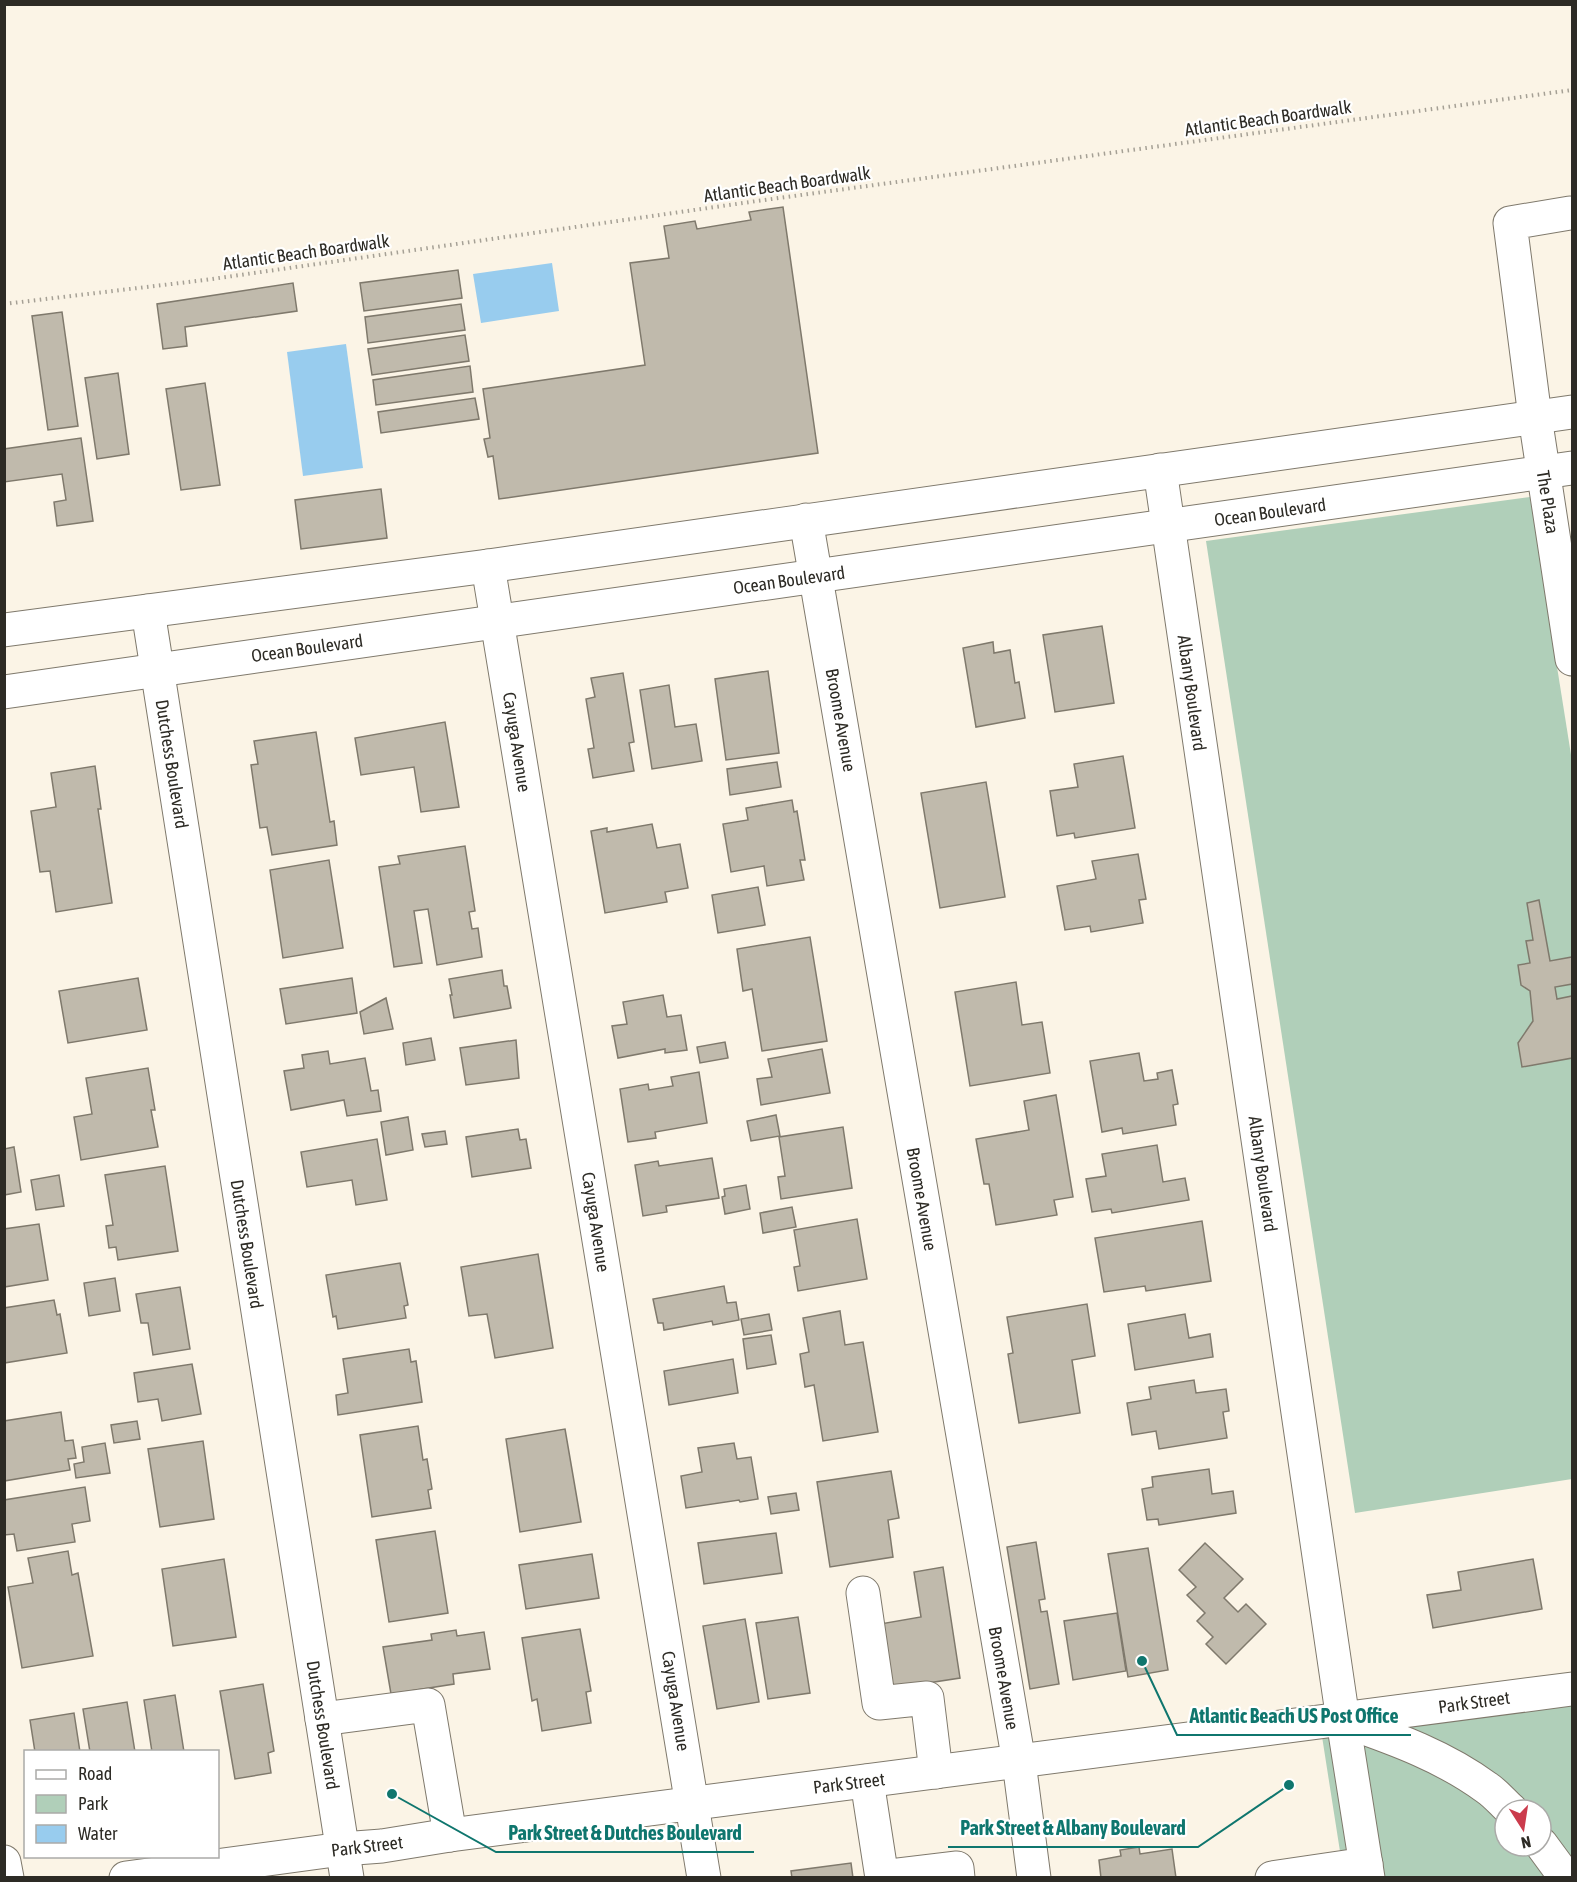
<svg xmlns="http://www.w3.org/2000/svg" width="1577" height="1882" viewBox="0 0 1577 1882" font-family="'Asap Condensed',sans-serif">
<rect width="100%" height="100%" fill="#fbf4e6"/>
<g fill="#b0cfb9" fill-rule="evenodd">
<path d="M1530,497L1572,761V1479L1355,1513L1206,541Z"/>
<path d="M1572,1694V1877H1344L1321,1730ZM1505,1810H1541V1846H1505Z"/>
</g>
<g fill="#98ccee">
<path d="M552,263L559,311L481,323L473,274Z"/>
<path d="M346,344L363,468L303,476L287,352Z"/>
</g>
<g fill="#c0baac" stroke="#7f796c" stroke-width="1.5">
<path d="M783,207L818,453L499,499L493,456L488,457L484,439L490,438L483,389L645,365L630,263L669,258L664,226L695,221L697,229L751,220L749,212Z"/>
<path d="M458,270L462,298L364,311L360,283Z"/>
<path d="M293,283L297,311L185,327L187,346L163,349L157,304Z"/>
<path d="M461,304L465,330L368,343L365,317Z"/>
<path d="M62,312L78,426L48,430L32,316Z"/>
<path d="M465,335L469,361L372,375L368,349Z"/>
<path d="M470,366L473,392L376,405L373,380Z"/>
<path d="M118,373L129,454L97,459L85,378Z"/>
<path d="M205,383L220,485L181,490L166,389Z"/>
<path d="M475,398L479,419L381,433L378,412Z"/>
<path d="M81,438L93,521L57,526L54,502L66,500L62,474L4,482V449Z"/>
<path d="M381,489L387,538L301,549L295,500Z"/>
<path d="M1102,626L1114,703L1055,712L1043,635Z"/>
<path d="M993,642L994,653L1010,650L1015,683L1019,682L1025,718L976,727L963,648Z"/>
<path d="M768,671L779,753L726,760L715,679Z"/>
<path d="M623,673L634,742L629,743L634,771L593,778L588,749L594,748L586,699L595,697L591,678Z"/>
<path d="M669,685L675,727L696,724L702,761L652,769L640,690Z"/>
<path d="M445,722L459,807L421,812L414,767L361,775L355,738Z"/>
<path d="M316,732L330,822L334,821L337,845L272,855L267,827L260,828L251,765L258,764L254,741Z"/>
<path d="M1123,756L1135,828L1075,838L1074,833L1057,836L1050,791L1078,787L1074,764Z"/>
<path d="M777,762L781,787L730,795L727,769Z"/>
<path d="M95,766L101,809H98L112,903L56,912L50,871L40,872L31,811L56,807L51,773Z"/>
<path d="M986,782L1005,897L940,908L921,793Z"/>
<path d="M792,800L794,812L797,811L805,860H800L804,880L767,886L764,866L731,872L723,824L748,820L746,808Z"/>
<path d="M652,824L657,848L680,844L688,888L665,892L667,902L605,913L591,831L607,828V832Z"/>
<path d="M465,846L475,911L469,912L472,929L478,928L482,957L437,965L428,909L414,911L422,963L394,967L379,867L400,864L398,856Z"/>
<path d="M1138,854L1146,899L1139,900L1143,923L1091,932L1090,926L1065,930L1057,886L1096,879L1092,861Z"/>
<path d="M329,860L343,948L283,958L270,870Z"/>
<path d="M758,887L765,925L718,933L712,895Z"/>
<path d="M1539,900L1550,961L1572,957V984L1555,987L1557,999L1572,996V1058L1522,1067L1518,1043L1533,1021L1530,991L1521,985L1518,965L1530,963L1526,941L1533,940L1527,903Z"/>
<path d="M810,937L827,1041L762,1051L752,989L743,991L737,949Z"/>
<path d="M502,970L504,986H507L511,1008L454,1018L450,995H452L449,979Z"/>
<path d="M138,978L147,1030L68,1043L59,991Z"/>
<path d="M352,978L357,1013L286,1024L280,989Z"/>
<path d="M1016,982L1022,1025L1042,1022L1050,1073L970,1086L955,992Z"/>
<path d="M663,995L667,1017L681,1015L687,1050L665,1053V1049L618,1058L612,1026L627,1024L623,1002Z"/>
<path d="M386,998L393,1029L364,1034L360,1012Z"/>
<path d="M431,1038L435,1060L406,1065L403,1043Z"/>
<path d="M516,1040L519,1078L466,1085L460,1048Z"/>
<path d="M725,1042L728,1058L700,1063L697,1047Z"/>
<path d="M822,1049L830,1093L761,1105L757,1079L772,1077L768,1059Z"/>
<path d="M328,1051L330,1064L365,1058L371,1091L378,1090L381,1111L347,1116L344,1100L291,1110L284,1071L304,1068L302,1055Z"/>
<path d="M1139,1053L1144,1081L1158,1079L1157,1073L1172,1070L1178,1104L1173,1105L1176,1125L1123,1134L1122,1128L1102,1132L1090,1061Z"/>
<path d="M148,1068L155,1110H151L158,1147L81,1160L74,1117L92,1114L86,1078Z"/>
<path d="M699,1072L707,1123L655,1132L656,1138L628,1142L620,1089L648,1084L649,1090L673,1086L671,1077Z"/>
<path d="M1056,1095L1073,1197L1054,1200L1057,1215L996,1225L989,1184H984L976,1139L1029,1130L1024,1101Z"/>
<path d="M776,1115L780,1136L751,1141L747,1121Z"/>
<path d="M408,1117L413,1150L386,1155L381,1122Z"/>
<path d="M843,1127L852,1188L781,1199L778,1177L785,1176L779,1137Z"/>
<path d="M518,1129L520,1140L526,1139L531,1168L472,1177L466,1137Z"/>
<path d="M445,1131L447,1144L425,1147L422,1134Z"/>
<path d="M377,1139L387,1200L356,1205L352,1180L307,1187L301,1152Z"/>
<path d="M1157,1145L1163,1182L1185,1178L1189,1200L1112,1213L1111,1209L1092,1212L1086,1179L1106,1176L1102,1154Z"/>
<path d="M14,1147L21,1192L4,1195V1149Z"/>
<path d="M712,1158L719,1198L666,1206L667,1212L643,1216L635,1165L658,1161L659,1166Z"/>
<path d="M165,1166L178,1251L118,1260L116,1247L109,1248L106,1226L113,1225L105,1175Z"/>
<path d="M59,1175L64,1206L36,1210L31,1180Z"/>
<path d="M746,1185L750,1209L725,1214L722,1197L725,1196L724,1189Z"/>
<path d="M792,1207L796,1227L763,1233L760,1213Z"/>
<path d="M857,1219L867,1279L798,1291L794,1267L800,1266L794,1230Z"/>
<path d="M1202,1221L1211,1281L1146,1291L1145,1286L1104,1292L1095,1238Z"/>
<path d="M39,1224L48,1280L4,1287V1229Z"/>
<path d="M538,1254L553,1348L495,1358L487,1314L469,1316L461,1267Z"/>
<path d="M400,1263L408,1305L404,1306L406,1318L338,1329L336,1316L333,1317L326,1275Z"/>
<path d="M115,1278L120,1311L89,1316L84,1283Z"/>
<path d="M724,1286L727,1303L736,1302L739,1320L713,1325L712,1321L664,1330L663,1323H658L653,1299Z"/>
<path d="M180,1287L190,1349L153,1355L148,1323H141L136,1294Z"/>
<path d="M54,1300L57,1315L60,1314L67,1353L4,1363V1308Z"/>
<path d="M1087,1304L1095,1356L1072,1360L1080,1413L1019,1423L1008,1354L1013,1353L1007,1317Z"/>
<path d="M840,1311L845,1345L863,1342L878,1432L823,1441L814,1385L805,1387L800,1354L809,1352L803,1318Z"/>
<path d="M769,1314L772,1330L744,1335L741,1319Z"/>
<path d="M1185,1314L1189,1338L1210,1334L1213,1357L1135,1370L1128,1324Z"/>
<path d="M771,1335L776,1364L747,1369L743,1339Z"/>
<path d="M409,1349L411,1362L416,1361L422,1402L338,1415L336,1395L348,1393L343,1359Z"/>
<path d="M733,1359L738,1393L669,1405L664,1371Z"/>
<path d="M192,1364L201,1414L162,1421L158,1399L138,1402L134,1373Z"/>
<path d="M1194,1380L1196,1393L1226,1389L1229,1411L1223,1412L1227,1438L1159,1449L1156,1431L1132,1435L1127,1403L1151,1399L1149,1387Z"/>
<path d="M61,1412L65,1441L73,1440L76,1458L68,1459L70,1470L4,1481V1421Z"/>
<path d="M137,1421L140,1439L114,1443L111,1425Z"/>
<path d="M418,1426L423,1460L427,1459L432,1489L428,1490L431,1508L372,1517L360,1435Z"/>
<path d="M565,1429L581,1522L520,1532L506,1439Z"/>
<path d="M203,1441L214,1519L160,1527L148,1449Z"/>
<path d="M105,1443L110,1473L76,1478L74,1464L84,1462L82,1447Z"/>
<path d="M734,1443L737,1459L751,1457L758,1499L740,1502L739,1500L686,1508L681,1476L702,1472L698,1448Z"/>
<path d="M1209,1469L1212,1494L1233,1491L1236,1513L1159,1525L1158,1519L1147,1520L1142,1489L1153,1487L1152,1477Z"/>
<path d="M891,1471L899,1518L888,1520L893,1557L830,1567L817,1482Z"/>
<path d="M85,1487L90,1521L72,1524L75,1542L17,1551L14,1534L4,1535V1500Z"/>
<path d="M796,1493L799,1510L771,1514L768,1497Z"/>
<path d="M435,1531L448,1613L389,1622L376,1540Z"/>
<path d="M776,1533L782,1573L704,1584L698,1543Z"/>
<path d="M1036,1542L1045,1599L1039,1600L1041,1612L1047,1611L1059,1684L1030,1689L1007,1547Z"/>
<path d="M1205,1543L1243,1579L1224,1598L1238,1612L1246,1604L1266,1624L1226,1664L1206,1644L1213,1637L1197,1621L1205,1613L1187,1595L1196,1587L1179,1570Z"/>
<path d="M1148,1548L1168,1670L1128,1677L1108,1554Z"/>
<path d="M68,1551L72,1575L78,1573L93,1656L22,1668L8,1587L33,1583L28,1558Z"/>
<path d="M592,1554L599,1598L526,1609L519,1565Z"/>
<path d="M224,1559L236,1637L173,1646L162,1569Z"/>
<path d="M1533,1559L1542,1609L1433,1628L1427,1595L1461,1590L1458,1572Z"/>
<path d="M943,1567L960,1678L889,1689L880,1624L921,1617L914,1572Z"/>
<path d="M1117,1613L1126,1671L1073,1680L1064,1621Z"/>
<path d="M798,1617L810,1693L768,1699L756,1623Z"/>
<path d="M745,1619L759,1702L717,1709L703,1626Z"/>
<path d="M580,1629L591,1691L586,1692L591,1723L542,1731L537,1699L532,1701L522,1638Z"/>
<path d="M456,1630L457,1636L484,1632L490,1669L453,1674L454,1684L391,1694L383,1647L432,1640L431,1634Z"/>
<path d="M263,1684L274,1751L268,1753L271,1773L235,1779L220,1691Z"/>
<path d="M175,1695L184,1752H152L144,1700Z"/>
<path d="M127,1702L135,1752H90L83,1709Z"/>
<path d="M74,1713L80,1752H35L30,1720Z"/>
<path d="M1139,1847L1140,1854L1172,1849L1176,1878H1101L1099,1860L1121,1856L1120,1850Z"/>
<path d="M851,1863L853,1878H792L791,1871Z"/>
</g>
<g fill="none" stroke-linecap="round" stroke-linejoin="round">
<defs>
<g id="minor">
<path d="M1570,213L1510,223L1535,417L1572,659"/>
<path d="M1160,470L1343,1720L1368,1878"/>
<path d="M806,520L1019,1762L1034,1878"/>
<path d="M488,566L704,1878"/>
<path d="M148,611L347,1878"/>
<path d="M4,630L488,566L1572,412"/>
<path d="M4,692L1572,468"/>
<path d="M863,1593L879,1703L927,1698L936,1772"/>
<path d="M322,1719L428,1705L450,1835"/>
<path d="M867,1781L882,1878"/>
<path d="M4,1862L7,1878"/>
<path d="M882,1877L957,1868L958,1878"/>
<path d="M1272,1878L1366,1864"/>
</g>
<g id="highway">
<path d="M1347,1722C1396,1739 1445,1757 1487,1788C1496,1794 1503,1803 1511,1810"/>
<path d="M1541,1844L1566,1878"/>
<path d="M126,1878L342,1849L382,1846L450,1835L1572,1689"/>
</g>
</defs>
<use href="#minor" stroke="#7f796c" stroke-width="35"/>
<use href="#highway" stroke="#7f796c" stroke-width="35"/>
<path stroke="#a5a095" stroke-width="4" stroke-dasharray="1.5 4.5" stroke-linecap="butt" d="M4,304L205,280L757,201L1572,90"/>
<use href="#minor" stroke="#fff" stroke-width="33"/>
<use href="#highway" stroke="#fff" stroke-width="33"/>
</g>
<g text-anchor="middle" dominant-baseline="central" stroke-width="4.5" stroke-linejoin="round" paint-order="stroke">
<g font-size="18" fill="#2d2b25" stroke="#fff">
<text transform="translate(1268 118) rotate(-8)">Atlantic Beach Boardwalk</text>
<text transform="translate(787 184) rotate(-8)">Atlantic Beach Boardwalk</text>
<text transform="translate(306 252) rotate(-8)">Atlantic Beach Boardwalk</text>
<text transform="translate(1548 502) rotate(81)">The Plaza</text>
<text transform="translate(1270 512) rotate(-8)">Ocean Boulevard</text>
<text transform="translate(789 580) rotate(-8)">Ocean Boulevard</text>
<text transform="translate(307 648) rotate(-8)">Ocean Boulevard</text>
<text transform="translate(1192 693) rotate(82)">Albany Boulevard</text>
<text transform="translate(841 720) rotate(80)">Broome Avenue</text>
<text transform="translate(517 742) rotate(81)">Cayuga Avenue</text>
<text transform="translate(172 764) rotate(81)">Dutchess Boulevard</text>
<text transform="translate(1263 1174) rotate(82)">Albany Boulevard</text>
<text transform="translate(922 1199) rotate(80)">Broome Avenue</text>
<text transform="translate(596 1222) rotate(81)">Cayuga Avenue</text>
<text transform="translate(247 1244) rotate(81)">Dutchess Boulevard</text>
<text transform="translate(1004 1678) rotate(80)">Broome Avenue</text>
<text transform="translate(676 1701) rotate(81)">Cayuga Avenue</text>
<text transform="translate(1474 1702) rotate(-8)">Park Street</text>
<text transform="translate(323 1725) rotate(81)">Dutchess Boulevard</text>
<text transform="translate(849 1783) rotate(-7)">Park Street</text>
<text transform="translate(367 1846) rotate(-7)">Park Street</text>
</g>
</g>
<path fill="none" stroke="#0f766e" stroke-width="2" d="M1142 1661L1177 1735H1411M1289 1785L1198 1847H948M392 1794L496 1852H754"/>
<g fill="#0f766e" stroke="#fff" stroke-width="2">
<circle cx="1142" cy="1661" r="6"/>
<circle cx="1289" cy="1785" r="6"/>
<circle cx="392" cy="1794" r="6"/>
</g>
<g font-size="20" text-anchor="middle" font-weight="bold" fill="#0f766e" stroke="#fff" stroke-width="4.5" stroke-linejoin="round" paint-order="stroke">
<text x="1294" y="1723">Atlantic Beach US Post Office</text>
<text x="1073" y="1835">Park Street &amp; Albany Boulevard</text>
<text x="625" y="1840">Park Street &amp; Dutches Boulevard</text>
</g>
<rect width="1577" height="1882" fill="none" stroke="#2d2b25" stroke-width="12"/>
<rect x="24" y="1750" width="195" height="108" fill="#ffffff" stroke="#abaaa8" stroke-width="1.5"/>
<rect x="36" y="1770" width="30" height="9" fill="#ffffff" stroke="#abaaa8" stroke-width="1.5"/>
<text x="78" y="1780" font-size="18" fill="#2d2b25">Road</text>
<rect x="36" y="1795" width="30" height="18" fill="#b0cfb9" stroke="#abaaa8" stroke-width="1.5"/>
<text x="78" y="1810" font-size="18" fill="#2d2b25">Park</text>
<rect x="36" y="1825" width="30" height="18" fill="#98ccee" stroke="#abaaa8" stroke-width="1.5"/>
<text x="78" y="1840" font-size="18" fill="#2d2b25">Water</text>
<g transform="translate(1523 1828) rotate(168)"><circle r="28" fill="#ffffff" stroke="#abaaa8" stroke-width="1.5"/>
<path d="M0-4.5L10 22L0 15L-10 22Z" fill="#cb3b4c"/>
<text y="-9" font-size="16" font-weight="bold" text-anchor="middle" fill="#2d2b25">N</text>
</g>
</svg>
